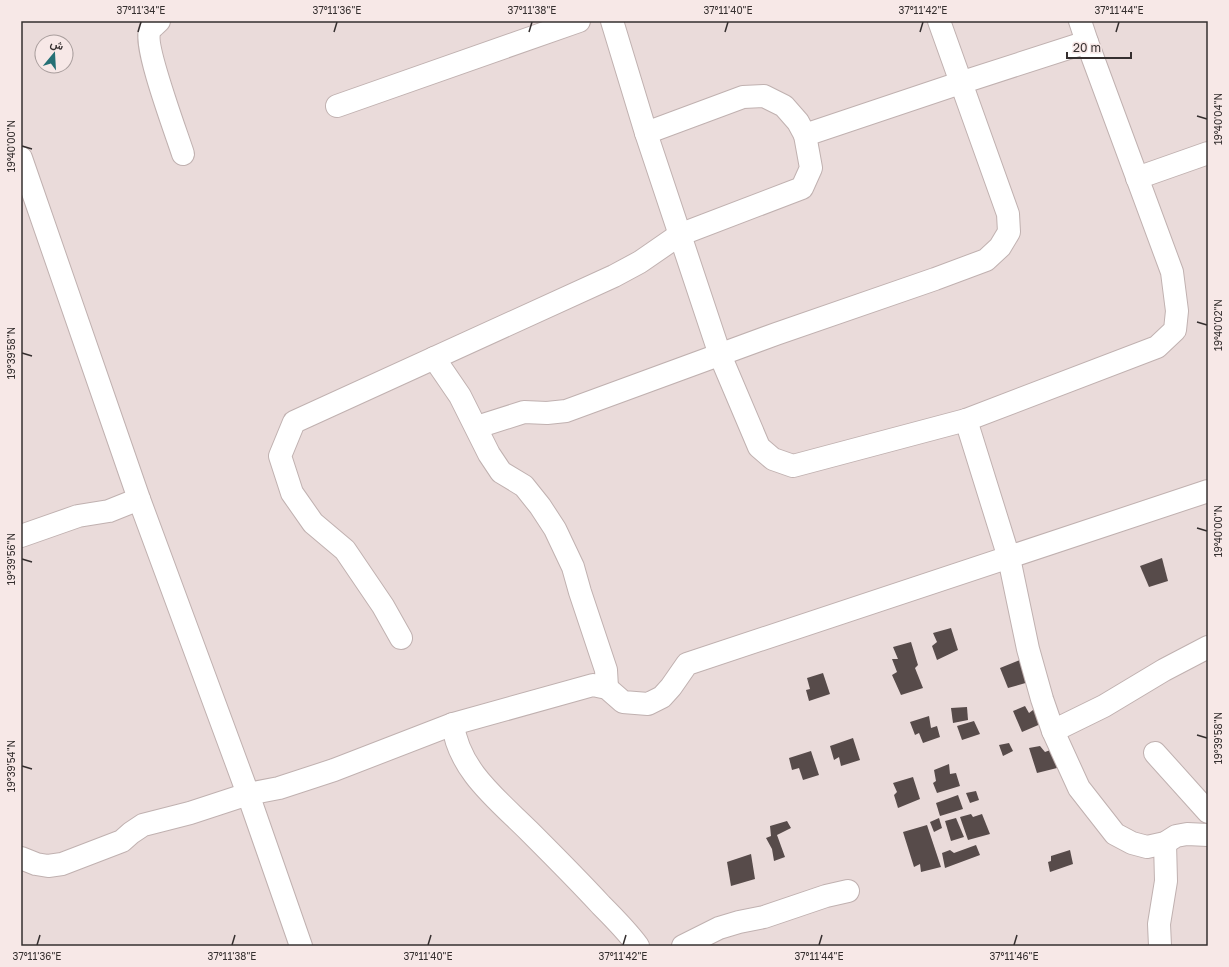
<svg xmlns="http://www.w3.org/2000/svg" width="1229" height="967" viewBox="0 0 1229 967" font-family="'Golos Text',Vazirmatn,sans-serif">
<rect width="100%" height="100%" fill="#eadbda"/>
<g fill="#574b4a">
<path d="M1162,558L1168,581L1149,587L1140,566Z"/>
<path d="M951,628L958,650L937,660L932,646L937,642L933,633Z"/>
<path d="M911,642L918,665L915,668L923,688L901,695L892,675L897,672L892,659H898L893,647Z"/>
<path d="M1020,660L1029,682L1008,688L1000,668Z"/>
<path d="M823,673L830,694L809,701L806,690L810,689L807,678Z"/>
<path d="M1025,706L1029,713L1037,707L1043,723L1022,732L1013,711Z"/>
<path d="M967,707L968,720L953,723L951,708Z"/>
<path d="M929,716L931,728L937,726L940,737L923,743L919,733L915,735L910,722Z"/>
<path d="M974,721L980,734L962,740L957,726Z"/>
<path d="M853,738L860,760L841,766L839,757L834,760L830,746Z"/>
<path d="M1009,743L1013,751L1003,756L999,745Z"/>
<path d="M1040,746L1045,752L1053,749L1057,768L1037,773L1029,748Z"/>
<path d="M811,751L819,775L803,780L799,768L792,770L789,758Z"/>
<path d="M949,764L950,774L956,773L960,786L937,793L933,783L936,781L934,770Z"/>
<path d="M913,777L920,799L898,808L894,795L897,792L893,783Z"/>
<path d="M976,791L979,800L970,803L966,793Z"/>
<path d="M958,795L963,809L940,816L936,803Z"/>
<path d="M971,814L973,817L982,814L990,834L968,840L960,817Z"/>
<path d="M939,818L942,828L934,832L930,822Z"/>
<path d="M956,818L964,837L951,841L945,821Z"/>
<path d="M787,821L791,828L777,835L785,857L774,861L772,849L766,838L771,836L770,826Z"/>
<path d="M927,825L941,867L921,872L920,864L914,867L903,832Z"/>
<path d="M976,845L980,855L945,868L942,853L950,850L954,853Z"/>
<path d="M1070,850L1073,864L1050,872L1048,862L1051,861V856Z"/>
<path d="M751,854L755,879L731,886L727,862Z"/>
</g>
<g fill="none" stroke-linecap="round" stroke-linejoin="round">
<defs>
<g id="street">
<path d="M159,21C156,24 152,27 150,30C143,45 177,135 183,154"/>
<path d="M612,21L646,133L720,355L759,447L773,459L793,466L966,420L1157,347L1175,330L1177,311L1172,272L1087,42L1080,21"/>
<path d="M337,106L579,21"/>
<path d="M646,133L743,97L764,96L784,106L798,122L805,135"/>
<path d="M21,158L139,499L248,794L301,946"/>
<path d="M1137,178L1208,153"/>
<path d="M434,358L460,396L489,454L501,472L524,486L540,506L555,529L573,567L580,592L606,670L607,688"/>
<path d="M966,420L1009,558L1028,649L1042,699L1053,731L1079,788L1115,834L1132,843L1147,847L1165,843L1176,836L1187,834L1208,835"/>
<path d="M477,427L524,412L547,413L566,411L776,334L935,279L986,260L1000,247L1009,232L1008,214L939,21"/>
<path d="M21,536L78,516L109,511L139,499"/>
<path d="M401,638L383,606L345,550L313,523L292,493L280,456L294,422L614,276L640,262L679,235L802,188L811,168L805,135L960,83L1087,42"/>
<path d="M453,724C458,770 499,801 529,831C553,855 578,880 601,905C614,918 627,931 638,946"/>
<path d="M1053,731L1104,706L1164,670L1208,647"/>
<path d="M1155,753L1208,812"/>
<path d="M21,858L36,864L48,866L62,864L122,841L131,833L143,825L190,813L248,794L279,788L334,770L453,724L593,685L607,688L623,702L648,704L662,697L671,687L687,664L1208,491"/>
<path d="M683,946L719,928L739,922L764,917L826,896L848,891"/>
<path d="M1160,946L1159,924L1166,881L1165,843"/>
</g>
</defs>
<use href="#street" stroke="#c0b1b0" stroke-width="24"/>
<use href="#street" stroke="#fff" stroke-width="22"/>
</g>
<path fill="none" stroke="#352f2f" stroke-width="1.5" d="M138,32L141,22M334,32L337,22M529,32L532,22M725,32L728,22M920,32L923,22M1116,32L1119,22M1197,116L1207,119M22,146L32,149M1197,322L1207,325M22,353L32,356M1197,528L1207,531M22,559L32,562M1197,735L1207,738M22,766L32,769M37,945L40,935M232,945L235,935M428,945L431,935M623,945L626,935M819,945L822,935M1014,945L1017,935"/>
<rect width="1229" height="967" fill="none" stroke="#f7e8e7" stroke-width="44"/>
<g transform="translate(54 54) rotate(18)"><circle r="19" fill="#f7e8e7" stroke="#a99e9d"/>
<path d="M0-3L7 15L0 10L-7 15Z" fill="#257075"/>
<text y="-6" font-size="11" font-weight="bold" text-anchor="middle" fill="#352f2f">ش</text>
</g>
<path d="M1067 52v6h64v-6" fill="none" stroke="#352f2f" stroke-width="2"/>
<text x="1073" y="52" font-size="12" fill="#352f2f" stroke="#f7e8e7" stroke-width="3" paint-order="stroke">20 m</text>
<rect x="22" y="22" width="1185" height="923" fill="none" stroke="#352f2f" stroke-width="1.5"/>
<g font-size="10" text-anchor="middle" fill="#352f2f">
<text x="141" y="14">37°11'34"E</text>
<text x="337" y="14">37°11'36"E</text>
<text x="532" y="14">37°11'38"E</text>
<text x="728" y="14">37°11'40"E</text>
<text x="923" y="14">37°11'42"E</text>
<text x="1119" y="14">37°11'44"E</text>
<text transform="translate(1218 119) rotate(-90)" y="4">19°40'04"N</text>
<text transform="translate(11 146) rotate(-90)" y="4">19°40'00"N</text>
<text transform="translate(1218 325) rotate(-90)" y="4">19°40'02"N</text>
<text transform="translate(11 353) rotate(-90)" y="4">19°39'58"N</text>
<text transform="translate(1218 531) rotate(-90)" y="4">19°40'00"N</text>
<text transform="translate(11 559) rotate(-90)" y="4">19°39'56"N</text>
<text transform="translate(1218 738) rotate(-90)" y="4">19°39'58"N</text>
<text transform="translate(11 766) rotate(-90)" y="4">19°39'54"N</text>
<text x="37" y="960">37°11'36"E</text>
<text x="232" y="960">37°11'38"E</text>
<text x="428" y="960">37°11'40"E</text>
<text x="623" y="960">37°11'42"E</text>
<text x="819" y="960">37°11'44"E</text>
<text x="1014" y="960">37°11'46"E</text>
</g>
</svg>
